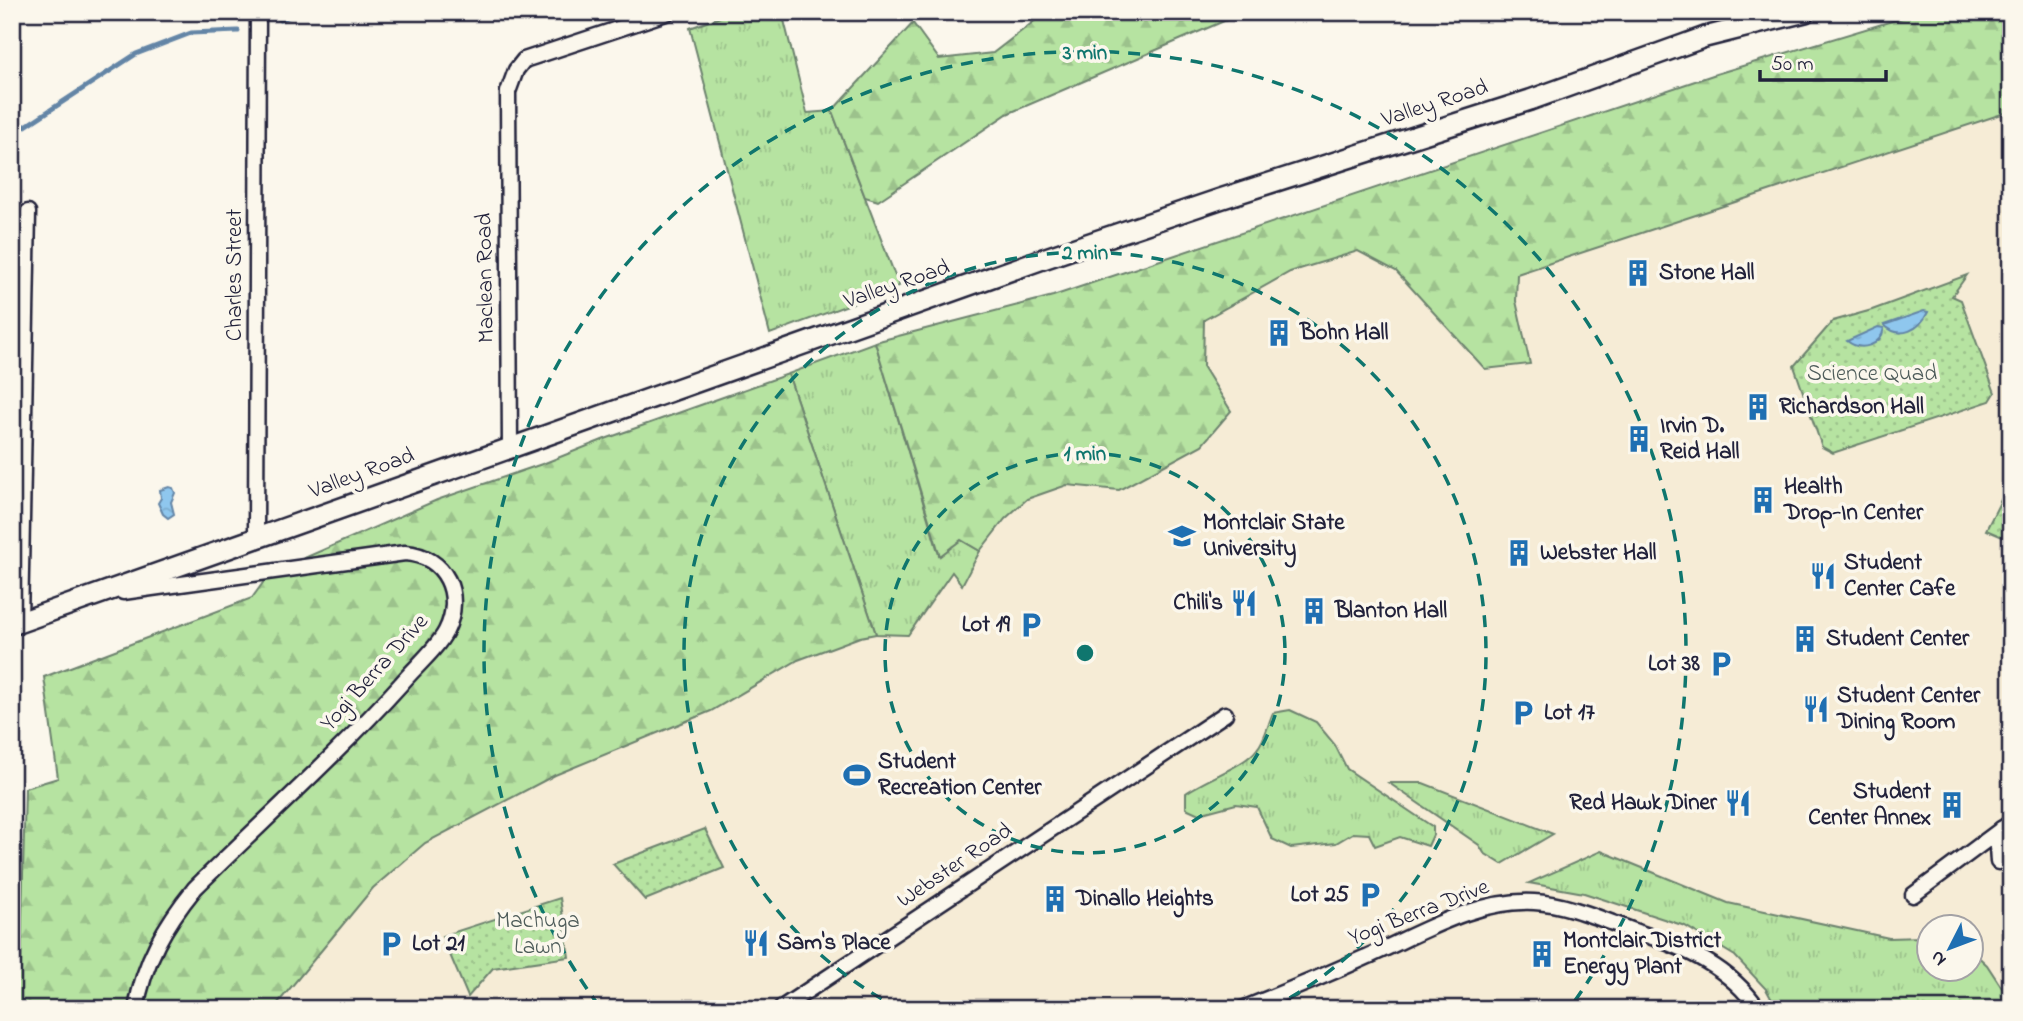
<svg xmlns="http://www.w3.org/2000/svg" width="2023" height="1021" viewBox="0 0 2023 1021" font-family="'Indie Flower',sans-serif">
<defs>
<pattern id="grass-tufts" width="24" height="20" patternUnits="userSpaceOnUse" patternTransform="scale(1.75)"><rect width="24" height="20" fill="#b6e3a1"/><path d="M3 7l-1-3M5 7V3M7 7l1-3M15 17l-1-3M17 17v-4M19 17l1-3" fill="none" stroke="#9cc28c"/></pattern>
<pattern id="forest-firs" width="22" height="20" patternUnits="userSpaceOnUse" patternTransform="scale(1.75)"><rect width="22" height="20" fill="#b6e3a1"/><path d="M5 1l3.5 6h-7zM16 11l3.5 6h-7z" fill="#9cc28c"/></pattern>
<pattern id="park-dots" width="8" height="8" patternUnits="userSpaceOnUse" patternTransform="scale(1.75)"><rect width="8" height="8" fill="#b6e3a1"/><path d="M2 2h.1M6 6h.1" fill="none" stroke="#9cc28c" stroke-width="1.8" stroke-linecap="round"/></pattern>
<pattern id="water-ripples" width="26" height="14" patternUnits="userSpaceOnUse" patternTransform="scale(1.75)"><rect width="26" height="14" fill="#8fc7ee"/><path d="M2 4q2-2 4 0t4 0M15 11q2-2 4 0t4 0" fill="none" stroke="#7babcd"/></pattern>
</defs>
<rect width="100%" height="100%" fill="#fbf7ec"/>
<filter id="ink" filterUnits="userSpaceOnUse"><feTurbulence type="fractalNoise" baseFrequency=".0143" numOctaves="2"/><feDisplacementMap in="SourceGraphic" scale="14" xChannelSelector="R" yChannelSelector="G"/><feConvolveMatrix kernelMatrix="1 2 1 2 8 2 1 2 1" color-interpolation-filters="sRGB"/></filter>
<g filter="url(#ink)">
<path fill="#f6ecd6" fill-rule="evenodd" d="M1922,12H2011V1009H99L44,677L252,598L270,573L437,500L545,463L605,439L875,342L1053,296L1716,74ZM1928,926H1970V968H1928Z"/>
<g fill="url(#grass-tufts)" stroke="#6c826e" stroke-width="2">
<path d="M734,12H782L807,113L832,111L899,286L770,334L690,28Z"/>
<path d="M875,342L939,555L961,540L980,551L962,585L952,572L908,635L876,634L788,374Z"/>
<path d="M1290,710L1316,722L1335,745L1347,769L1433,827V835L1428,846L1400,837L1375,846L1369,834L1353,833L1336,843L1291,848L1272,839L1257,807L1236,804L1199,814L1186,808V793C1205,779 1245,766 1257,749C1265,740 1268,724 1273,713Z"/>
<path d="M1389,783H1423L1553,834L1502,864L1484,853L1479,845Z"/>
<path d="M1601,851L1728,903L1889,938L1923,937L1928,935V968H1970L1971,950L1987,965L2002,988L2011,991V1009H1777L1766,989L1735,956L1685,926L1584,893L1529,883Z"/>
</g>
<g fill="url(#forest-firs)" stroke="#6c826e" stroke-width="2">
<path d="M1046,12H1245L1007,114L878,201L865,197L832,111L913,23L939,59L993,53Z"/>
<path d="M1922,12H2011V111L1517,274L1516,301L1530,364L1485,369L1396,271L1358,251L1290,272L1204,320L1203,366L1231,411L1202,445L1119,490L1067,485L1027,499L1005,519L980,551L961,540L940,556L875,342L1053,296L1716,74Z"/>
<path d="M788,374L876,634L860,637L798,660L711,711L555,775L425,843L373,888L273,1009H12V965L21,960L25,788L58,778L44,677L252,598L270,573L437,500L545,463L605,439Z"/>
</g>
<g fill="url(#park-dots)" stroke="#6c826e" stroke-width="2">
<path d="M1967,275L1952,296L1961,300L1995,393L1990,401L1833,453L1822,447L1794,366L1833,321L1872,310Z"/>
<path d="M2011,480V556L2005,538L1986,530Z"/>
<path d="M705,829L724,868L645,900L613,864Z"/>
<path d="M560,898L569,957L493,968L468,997L442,936Z"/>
</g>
<g fill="url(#water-ripples)" stroke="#6385a6" stroke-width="2">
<path d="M1924,311L1928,312C1920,329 1901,341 1884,325Z"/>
<path d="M1878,327L1884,328C1881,346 1861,352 1847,341Z"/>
<path d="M169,487L173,488L175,493L171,502L174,514L168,518L163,514L158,503L161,498L160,490Z"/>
</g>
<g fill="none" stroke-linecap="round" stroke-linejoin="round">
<g stroke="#6385a6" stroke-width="5">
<path d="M280,20L299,12"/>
<path d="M12,135L136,54L191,33L238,31"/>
</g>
<defs>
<g id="street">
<path d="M510,447L508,92L516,70L524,60L669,12"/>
<path d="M256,538L258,12"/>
<path d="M123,592L405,553C446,556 464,595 446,631C436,650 415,667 401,684C337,755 264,820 195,888C165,925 144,961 136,1009"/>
<path d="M20,622L28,212"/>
<path d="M1998,862L1997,846L2001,829"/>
<path d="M1913,895L2011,822"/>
<path d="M780,1009L1225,714"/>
<path d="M1242,1009C1283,993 1324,976 1364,958C1418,935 1474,899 1534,902C1567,903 1608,922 1640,933C1686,948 1731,968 1758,1009"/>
</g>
<path id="secondary" d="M12,625L1040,260L1220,199L1530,100L1705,37L1805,12"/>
</defs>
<use href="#street" stroke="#22223b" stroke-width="19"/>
<use href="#secondary" stroke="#22223b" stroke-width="24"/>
<use href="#street" stroke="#fbf7ec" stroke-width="14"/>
<use href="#secondary" stroke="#fbf7ec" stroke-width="19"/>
</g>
</g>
<g fill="none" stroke="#0f766e" stroke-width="3.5" stroke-dasharray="12 9">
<circle cx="1085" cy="653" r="200"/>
<path d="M900 1009A401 401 0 1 1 1270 1009"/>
<path d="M599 1006A601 601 0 1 1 1571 1006"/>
</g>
<defs>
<symbol id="building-bare" viewBox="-9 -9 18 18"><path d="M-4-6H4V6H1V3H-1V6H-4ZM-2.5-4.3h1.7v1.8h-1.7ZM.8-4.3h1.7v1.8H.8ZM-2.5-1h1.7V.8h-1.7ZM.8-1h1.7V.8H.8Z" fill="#1f6fb2" stroke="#fbf7ec" stroke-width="2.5" paint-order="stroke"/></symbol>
<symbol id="university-bare" viewBox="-9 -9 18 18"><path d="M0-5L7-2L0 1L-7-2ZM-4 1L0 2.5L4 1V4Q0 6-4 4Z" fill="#1f6fb2" stroke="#fbf7ec" stroke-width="2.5" paint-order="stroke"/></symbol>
<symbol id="restaurant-bare" viewBox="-9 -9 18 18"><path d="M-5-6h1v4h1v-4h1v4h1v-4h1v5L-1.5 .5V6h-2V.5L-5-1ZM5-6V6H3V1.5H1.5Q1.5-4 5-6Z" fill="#1f6fb2" stroke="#fbf7ec" stroke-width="2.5" paint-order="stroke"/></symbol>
<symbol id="parking-bare" viewBox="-9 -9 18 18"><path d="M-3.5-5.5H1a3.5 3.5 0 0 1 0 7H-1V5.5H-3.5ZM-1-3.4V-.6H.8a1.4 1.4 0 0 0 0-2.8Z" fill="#1f6fb2" stroke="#fbf7ec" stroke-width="2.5" paint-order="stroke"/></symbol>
<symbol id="stadium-bare" viewBox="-9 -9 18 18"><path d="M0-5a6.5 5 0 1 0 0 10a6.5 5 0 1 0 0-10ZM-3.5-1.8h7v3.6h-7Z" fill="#1f6fb2" stroke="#fbf7ec" stroke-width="2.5" paint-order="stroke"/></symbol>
</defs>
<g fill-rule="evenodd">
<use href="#building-bare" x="1619" y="254" width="38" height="38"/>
<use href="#building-bare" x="1260" y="314" width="38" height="38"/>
<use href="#building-bare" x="1739" y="388" width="38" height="38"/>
<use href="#building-bare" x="1620" y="420" width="38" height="38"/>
<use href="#building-bare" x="1744" y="481" width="38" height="38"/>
<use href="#university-bare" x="1163" y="517" width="38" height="38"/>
<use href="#building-bare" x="1500" y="534" width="38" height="38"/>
<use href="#restaurant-bare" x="1804" y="557" width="38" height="38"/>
<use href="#restaurant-bare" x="1225" y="584" width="38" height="38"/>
<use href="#building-bare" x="1295" y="592" width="38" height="38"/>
<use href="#parking-bare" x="1012" y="606" width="38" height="38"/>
<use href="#building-bare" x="1786" y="620" width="38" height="38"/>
<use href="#parking-bare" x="1702" y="645" width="38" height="38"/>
<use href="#restaurant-bare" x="1797" y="690" width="38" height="38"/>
<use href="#parking-bare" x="1504" y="694" width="38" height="38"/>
<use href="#stadium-bare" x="838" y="756" width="38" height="38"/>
<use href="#restaurant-bare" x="1719" y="784" width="38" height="38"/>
<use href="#building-bare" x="1933" y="786" width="38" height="38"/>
<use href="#parking-bare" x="1351" y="876" width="38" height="38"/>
<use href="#building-bare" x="1036" y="880" width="38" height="38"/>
<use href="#restaurant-bare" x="737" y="924" width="38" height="38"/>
<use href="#parking-bare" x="372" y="925" width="38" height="38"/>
<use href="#building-bare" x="1523" y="935" width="38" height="38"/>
</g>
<g text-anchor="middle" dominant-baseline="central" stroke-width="7" stroke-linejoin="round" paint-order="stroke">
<g font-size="23" fill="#22223b" stroke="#fbf7ec">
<text transform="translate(1435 104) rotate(-18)">Valley Road</text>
<text transform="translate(235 275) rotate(-90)">Charles Street</text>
<text transform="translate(486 278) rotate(-91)">Maclean Road</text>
<text transform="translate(897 285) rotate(-19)">Valley Road</text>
<text transform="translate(362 474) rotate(-20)">Valley Road</text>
<text transform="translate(375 673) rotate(-48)">Yogi Berra Drive</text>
<text transform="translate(955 866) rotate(-34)">Webster Road</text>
<text transform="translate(1419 913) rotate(-21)">Yogi Berra Drive</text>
</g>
<g font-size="23" font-weight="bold" fill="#22223b" stroke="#fbf7ec" text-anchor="start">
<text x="1659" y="273">Stone Hall</text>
<text x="1300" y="333">Bohn Hall</text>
<text x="1779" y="407">Richardson Hall</text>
<text x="1660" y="426">Irvin D.<tspan x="1660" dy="26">Reid Hall</tspan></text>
<text x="1784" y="487">Health<tspan x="1784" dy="26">Drop-In Center</tspan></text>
<text x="1203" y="523">Montclair State<tspan x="1203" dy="26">University</tspan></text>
<text x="1540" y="553">Webster Hall</text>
<text x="1844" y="563">Student<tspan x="1844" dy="26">Center Cafe</tspan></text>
<text x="1223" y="603" text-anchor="end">Chili's</text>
<text x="1335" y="611">Blanton Hall</text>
<text x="1010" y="625" text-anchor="end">Lot 19</text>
<text x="1826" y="639">Student Center</text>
<text x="1700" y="664" text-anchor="end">Lot 38</text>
<text x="1837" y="696">Student Center<tspan x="1837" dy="26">Dining Room</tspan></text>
<text x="1544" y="713">Lot 17</text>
<text x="878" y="762">Student<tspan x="878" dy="26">Recreation Center</tspan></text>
<text x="1931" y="792" text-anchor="end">Student<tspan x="1931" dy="26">Center Annex</tspan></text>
<text x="1717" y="803" text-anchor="end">Red Hawk Diner</text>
<text x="1349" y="895" text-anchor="end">Lot 25</text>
<text x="1076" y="899">Dinallo Heights</text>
<text x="1563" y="941">Montclair District<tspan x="1563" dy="26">Energy Plant</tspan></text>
<text x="777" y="943">Sam's Place</text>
<text x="412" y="944">Lot 21</text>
</g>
<g font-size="23" fill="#4e5c5a" stroke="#fbf7ec">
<text x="1872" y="374">Science Quad</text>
<text x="538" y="921">Machuga<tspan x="538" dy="26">Lawn</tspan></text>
</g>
</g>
<circle cx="1085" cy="653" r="10" fill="#0f766e" stroke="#fbf7ec" stroke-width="3.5"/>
<g font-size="21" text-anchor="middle" font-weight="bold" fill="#0f766e" stroke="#fbf7ec" stroke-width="7" stroke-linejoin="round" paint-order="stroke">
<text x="1085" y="59">3 min</text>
<text x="1085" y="259">2 min</text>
<text x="1085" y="460">1 min</text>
</g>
<rect width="2023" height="1021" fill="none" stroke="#fbf7ec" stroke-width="42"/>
<rect x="21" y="21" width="1981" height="979" fill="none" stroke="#22223b" stroke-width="2.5" filter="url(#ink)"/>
<g transform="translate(1950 948) rotate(228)"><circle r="33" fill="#fbf7ec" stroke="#a4a2a5" stroke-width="2"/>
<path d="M0-5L12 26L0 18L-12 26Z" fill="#1f6fb2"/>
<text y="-10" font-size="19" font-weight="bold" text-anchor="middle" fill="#22223b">N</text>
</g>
<path d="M1760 70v10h126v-10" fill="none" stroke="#22223b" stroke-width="3.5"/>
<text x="1771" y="70" font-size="21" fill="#22223b" stroke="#fbf7ec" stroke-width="5" paint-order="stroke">50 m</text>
</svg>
